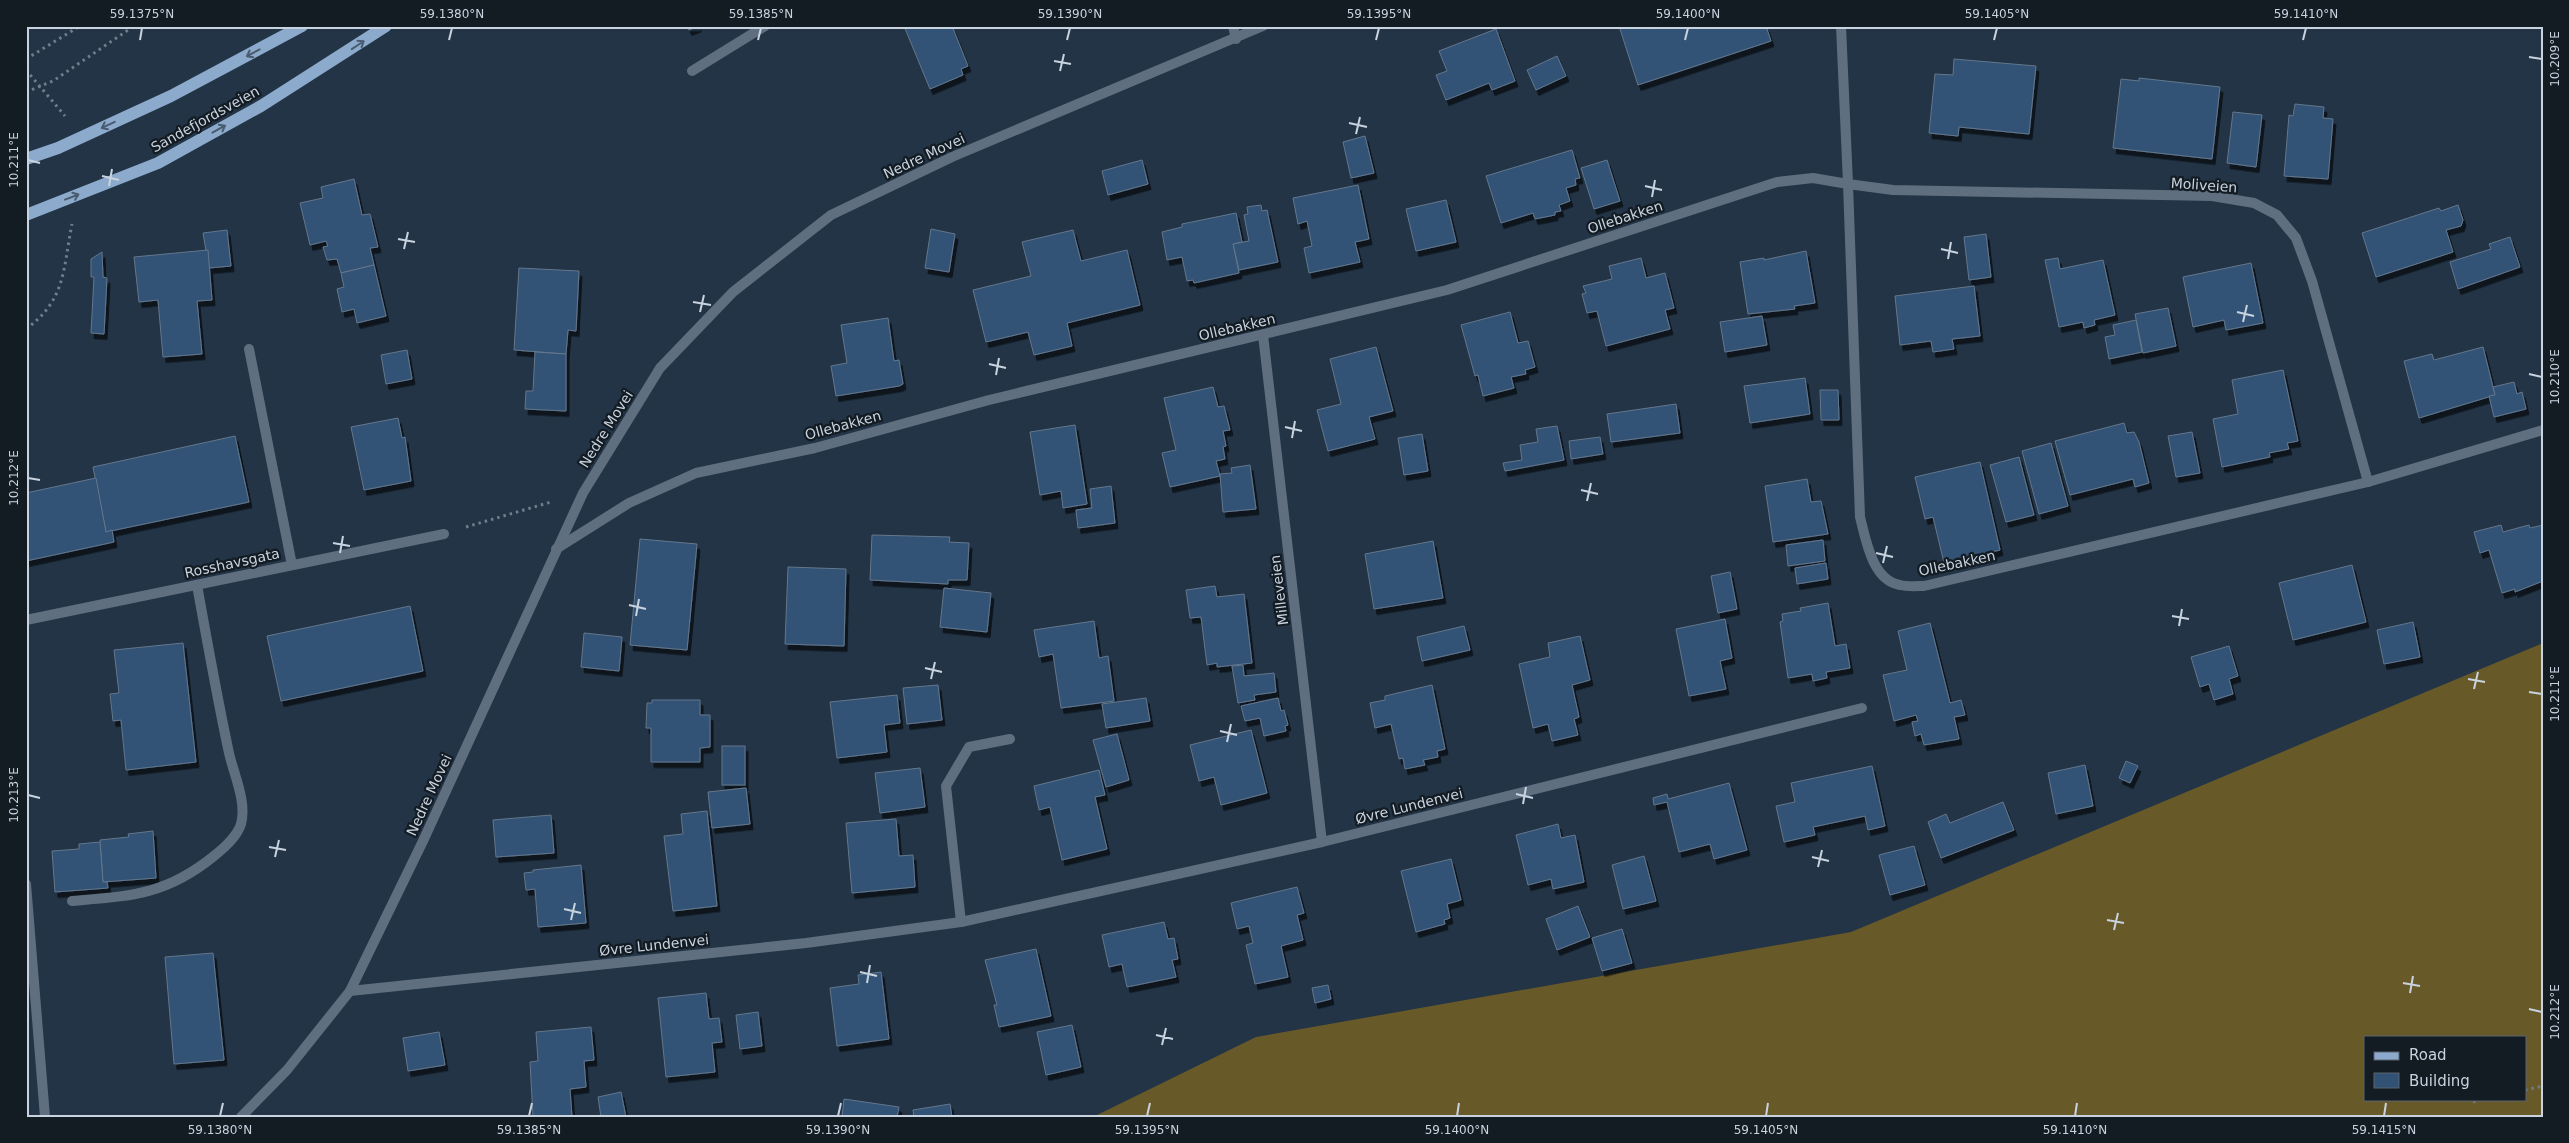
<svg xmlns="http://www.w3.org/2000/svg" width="2569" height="1143" viewBox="0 0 2569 1143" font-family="'DejaVu Sans',sans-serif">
<defs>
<filter id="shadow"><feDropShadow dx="3" dy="5.5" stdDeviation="0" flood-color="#0009"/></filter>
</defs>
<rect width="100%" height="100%" fill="#223446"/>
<path fill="#685928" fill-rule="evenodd" d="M2543,643V1117H1093L1256,1037L1851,932ZM2365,1037H2525V1099H2365Z"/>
<g fill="#315274" stroke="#64778d" filter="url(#shadow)">
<path d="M687,26H699L689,30Z"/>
<path d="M904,26H952L968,66L961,69L963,75L930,89Z"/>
<path d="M1619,26H1649L1650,29L1660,26H1766L1771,41L1638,85Z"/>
<path d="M1496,29L1515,81L1492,90L1489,83L1446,100L1436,75L1447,71L1439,51Z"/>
<path d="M1557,56L1566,76L1536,90L1527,70Z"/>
<path d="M1954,59L2036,66L2029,134L1959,127L1958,136L1929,133L1935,74L1953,75Z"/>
<path d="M2139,78L2220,87L2212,159L2113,148L2121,79L2139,81Z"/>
<path d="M2295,104L2324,107L2323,118L2333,119L2328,179L2284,176L2289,115L2293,116Z"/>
<path d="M2233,112L2262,115L2256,167L2227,163Z"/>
<path d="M1365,136L1374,173L1351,178L1343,142Z"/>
<path d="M1572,150L1580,178L1575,179L1576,185L1566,188L1570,201L1559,205L1561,211L1555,212V215L1535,219L1533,213L1501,223L1486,176Z"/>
<path d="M1142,160L1148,184L1108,195L1102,171Z"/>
<path d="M1607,160L1620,201L1594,209L1581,168Z"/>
<path d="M354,179L362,215L370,214L378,247L370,248L374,265L341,273L337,259L327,260L323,247L328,246L326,241L310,245L300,203L323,198L321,187Z"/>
<path d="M1358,185L1369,239L1355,242L1360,262L1309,273L1304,248L1312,246L1307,221L1298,224L1293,198Z"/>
<path d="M1446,200L1456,242L1416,251L1406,209Z"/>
<path d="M1261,205L1262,211L1267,210L1278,262L1239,270L1233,244L1249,241L1244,215L1248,214L1247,207Z"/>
<path d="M2458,205L2463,220L2461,226L2446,230L2453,252L2376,277L2362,233L2439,208L2441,211Z"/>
<path d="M1236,213L1242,242L1233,244L1239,273L1194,283L1193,280L1187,281L1182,257L1167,260L1162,232L1182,227V224Z"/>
<path d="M931,229L955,234L949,272L925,268Z"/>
<path d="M227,230L231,266L209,268L203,233Z"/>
<path d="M1073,230L1081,261L1127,250L1140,305L1067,323L1072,346L1034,355L1028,332L986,342L973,290L1031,276L1022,242Z"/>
<path d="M1986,234L1991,277L1969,280L1964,237Z"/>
<path d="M2510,237L2520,267L2458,289L2450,262L2491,249L2489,244Z"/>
<path d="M208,250L212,300L197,301L202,354L163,357L158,300L139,302L134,257Z"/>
<path d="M1806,251L1815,303L1794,306L1795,309L1748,314L1740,262L1764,258V260Z"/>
<path d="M102,252L103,277L107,278L104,334L91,333L94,277H91V259Z"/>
<path d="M1641,258L1646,278L1665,273L1674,308L1665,310L1670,329L1606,346L1597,311L1587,313L1582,294L1586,293L1583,286L1612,279L1609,266Z"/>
<path d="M2058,258L2060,269L2103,260L2115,315L2094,320L2095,325L2084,328L2083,322L2059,327L2045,260Z"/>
<path d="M2251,263L2263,323L2226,330L2224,320L2193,327L2183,277Z"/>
<path d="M374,265L386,316L357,323L354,309L342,312L337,289L344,287L341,273Z"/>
<path d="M519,268L579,271L576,331L568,330L566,354L514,350Z"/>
<path d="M1974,286L1980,336L1952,339L1954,349L1933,352L1931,341L1900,345L1895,296Z"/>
<path d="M2168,308L2176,346L2143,353L2135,314Z"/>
<path d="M1510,312L1518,343L1528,341L1535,367L1525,370L1526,374L1511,377L1514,388L1483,396L1478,375L1475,376L1461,325Z"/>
<path d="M1762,316L1767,345L1725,352L1720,322Z"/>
<path d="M888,318L894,361L899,360L903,384L899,386L836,396L831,366L847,363L841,325Z"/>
<path d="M2136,320L2142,352L2109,359L2105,337L2115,335L2113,325Z"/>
<path d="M1376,347L1393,411L1369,417L1375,439L1328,451L1317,410L1341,404L1330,359Z"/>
<path d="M2483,347L2495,395L2419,418L2404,361L2432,354L2434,360Z"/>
<path d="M407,350L412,379L386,384L381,355Z"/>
<path d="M535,352L566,354V411L525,409L526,391H533Z"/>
<path d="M2283,370L2298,441L2287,443L2289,449L2269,453L2270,457L2222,467L2213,419L2238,414L2232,380Z"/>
<path d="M1805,378L1810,414L1750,423L1744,386Z"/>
<path d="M2514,382L2517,394L2522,392L2526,409L2494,417L2489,396L2495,395L2493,387Z"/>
<path d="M1213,387L1218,407L1224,406L1230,430L1223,431L1226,446L1223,447L1225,459L1216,461L1220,476L1170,487L1162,453L1176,450L1164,398Z"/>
<path d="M1820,390H1838L1839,420H1821Z"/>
<path d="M1676,404L1680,433L1611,442L1607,414Z"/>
<path d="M398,418L402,438L405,437L411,481L364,490L351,427Z"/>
<path d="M2124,423L2127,433L2134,432L2139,442L2149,483L2135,487L2133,479L2070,495L2055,441Z"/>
<path d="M1075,425L1087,504L1063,508L1061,491L1040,495L1030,432Z"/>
<path d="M1557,426L1564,460L1505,471L1503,463L1522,460L1520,445L1538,442L1536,429Z"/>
<path d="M2192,432L2200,473L2176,477L2168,436Z"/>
<path d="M1422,434L1428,471L1404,475L1398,438Z"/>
<path d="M235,436L249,502L106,532L93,467Z"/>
<path d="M1600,437L1603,454L1571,459L1569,441Z"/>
<path d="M2051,443L2068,506L2039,514L2022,451Z"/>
<path d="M2019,457L2034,515L2006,522L1990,465Z"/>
<path d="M1980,462L2000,550L1944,563L1933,517L1925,519L1915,477Z"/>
<path d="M1250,465L1256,509L1223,512L1220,474L1232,473L1231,468Z"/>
<path d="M96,478L106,532L112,530L114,542L26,561V493Z"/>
<path d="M1807,479L1811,502L1821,501L1828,534L1773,542L1765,486Z"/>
<path d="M1111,486L1115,523L1078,528L1076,510L1092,508L1090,489Z"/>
<path d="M2501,525L2503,532L2529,525L2530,528L2543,525V581L2515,592V589L2502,593L2489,550L2480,553L2474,532Z"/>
<path d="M872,535L950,537L949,542L969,543L967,580H948V584L870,580Z"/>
<path d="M640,539L697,544L687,650L630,645Z"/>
<path d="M1823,540L1825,561L1788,566L1786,545Z"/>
<path d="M1433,541L1443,598L1374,609L1365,554Z"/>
<path d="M1826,563L1828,579L1797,584L1795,568Z"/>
<path d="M2352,565L2366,622L2293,640L2279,583Z"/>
<path d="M788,567L846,569L844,646L785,644Z"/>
<path d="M1730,572L1737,609L1718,613L1711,576Z"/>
<path d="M1215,586L1217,597L1244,594L1252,663L1217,667V663L1207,665L1201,617L1190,618L1186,590Z"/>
<path d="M944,588L991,593L987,632L940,627Z"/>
<path d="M1828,603L1835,646L1846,644L1850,668L1826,672L1827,678L1813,681L1812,674L1788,678L1780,622L1783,621L1782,614L1801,611L1800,608Z"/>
<path d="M410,606L423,671L281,701L267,636Z"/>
<path d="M1725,619L1732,658L1720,661L1726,689L1689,696L1676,629Z"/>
<path d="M1094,621L1099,658L1108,656L1114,701L1061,708L1053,654L1039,657L1034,630Z"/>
<path d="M2413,622L2420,657L2384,664L2377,630Z"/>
<path d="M1930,623L1950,703L1961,700L1965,715L1954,717L1959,739L1924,745L1921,734L1915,736L1912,722L1918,721L1916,715L1894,721L1883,675L1907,670L1898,631Z"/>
<path d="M1464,626L1470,650L1422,661L1417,637Z"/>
<path d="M584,633L622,637L619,671L581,667Z"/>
<path d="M1580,636L1590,680L1572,685L1579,717L1574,719L1578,735L1552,741L1548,724L1533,728L1519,664L1550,657L1548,643Z"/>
<path d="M183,643L196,762L126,770L121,720L113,721L110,694L119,693L114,650Z"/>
<path d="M2229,646L2238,676L2229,679L2233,694L2214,700L2209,684L2200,687L2191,657Z"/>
<path d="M1243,665L1244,676L1274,673L1276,692L1254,695L1255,700L1238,703L1232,666Z"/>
<path d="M938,685L942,720L907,724L903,688Z"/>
<path d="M1432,685L1445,749L1437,751L1438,757L1423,760L1425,765L1405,769L1403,758L1399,759L1391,724L1375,728L1370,703L1385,700V696Z"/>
<path d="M897,695L900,723L884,725L887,752L837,758L830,702Z"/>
<path d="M1146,698L1150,721L1106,728L1102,704Z"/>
<path d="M1278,698L1281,711L1284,710L1288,725L1285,726L1286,731L1264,736L1260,718L1245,721L1241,706Z"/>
<path d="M652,700H700V715H710V747L700,748V762H651V728H646L647,703H652Z"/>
<path d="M1251,730L1267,793L1221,805L1214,777L1199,781L1190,745Z"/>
<path d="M1117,734L1129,780L1106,787L1093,740Z"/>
<rect x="722" y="746" width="23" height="39"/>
<path d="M2126,761L2138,766L2130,783L2119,778Z"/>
<path d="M2085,765L2093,806L2056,814L2048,773Z"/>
<path d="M1872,766L1885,826L1868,830L1865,816L1813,827L1815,835L1784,842L1776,806L1795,802L1791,783Z"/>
<path d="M920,768L925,807L880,813L875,773Z"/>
<path d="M1099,770L1105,795L1095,797L1107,849L1062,860L1050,807L1039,810L1034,786Z"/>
<path d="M1729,783L1747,850L1714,859L1710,844L1679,852L1667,802L1654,805L1653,798L1667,794L1668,799Z"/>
<path d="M746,788L750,824L712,828L708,792Z"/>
<path d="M2003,802L2014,830L1941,858L1928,822L1946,814L1950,823Z"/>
<path d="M707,811L717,906L673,911L664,836L683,834L681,814Z"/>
<path d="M551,815L554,853L496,857L493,820Z"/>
<path d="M896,819L899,856L913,855L915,887L852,893L846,823Z"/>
<path d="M1558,824L1561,838L1575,835L1584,882L1553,889L1551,879L1528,885L1516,835Z"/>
<path d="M153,831L156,878L103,882L100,840L129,837L128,834Z"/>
<path d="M100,842L103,882H107L108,888L55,892L52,851L79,849V844Z"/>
<path d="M1914,846L1925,885L1890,895L1879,855Z"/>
<path d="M1644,856L1656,901L1623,909L1612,865Z"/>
<path d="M1451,859L1461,900L1447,904L1450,918L1444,920L1445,924L1416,932L1401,871Z"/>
<path d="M581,865L586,923L538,927L535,889L526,890L524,873L533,872V870Z"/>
<path d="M1297,887L1304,913L1297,915L1303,940L1281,946L1288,977L1255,984L1246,945L1253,943L1249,926L1237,929L1231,903Z"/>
<path d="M1578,906L1590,937L1557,950L1546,919Z"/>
<path d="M1164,922L1168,939L1174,938L1178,959L1172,960L1176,977L1127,987L1122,964L1109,967L1102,935Z"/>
<path d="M1622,929L1632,963L1602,971L1592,938Z"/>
<path d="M1036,949L1051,1016L999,1027L994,1005H997L985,960Z"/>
<path d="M213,953L224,1060L174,1064L165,957Z"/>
<path d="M881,972L889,1039L837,1046L830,988L859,984L858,975Z"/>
<path d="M1328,985L1331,999L1315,1003L1312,988Z"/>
<path d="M706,993L709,1019L719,1018L722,1042L712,1043L715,1072L666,1077L658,998Z"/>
<path d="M758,1012L762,1046L740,1049L736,1015Z"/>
<path d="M1072,1025L1081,1067L1046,1075L1037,1032Z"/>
<path d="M591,1027L594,1060L584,1061L586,1087L570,1089L572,1117H533L530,1062L538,1061L536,1032Z"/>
<path d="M439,1032L445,1065L408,1071L403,1038Z"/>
<path d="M621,1092L626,1117H601L598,1097Z"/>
<path d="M844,1099L899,1107L897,1117H842Z"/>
<path d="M950,1104L952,1117H914L913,1110Z"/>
</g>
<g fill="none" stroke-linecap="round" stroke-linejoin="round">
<g stroke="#6f7d8d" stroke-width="3" stroke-dasharray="2.5 4" stroke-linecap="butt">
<path d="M26,59L80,26"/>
<path d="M26,70L65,116"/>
<path d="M26,92L53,81L134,26"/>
<path d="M26,329C66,300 63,269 72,224"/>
<path d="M466,527L551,502"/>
<path d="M2525,1090L2543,1086"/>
<path d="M2473,1102L2483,1099"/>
</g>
<g stroke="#606f7f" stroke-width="10">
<path d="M249,349L292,565"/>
<path d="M26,884L45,1117"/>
<path d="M72,901C131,896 166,895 214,856C224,848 237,837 241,824C247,802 234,775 229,753C217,697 207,641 197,585"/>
</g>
<g stroke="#606f7f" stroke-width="10">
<path d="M1233,26L1236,39"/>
<path d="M1841,26L1848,184L1893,190L2212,196L2254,203L2277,215L2296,238L2312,281L2368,482L2543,430"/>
<path d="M692,71L765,26"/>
<path d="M1263,335L1322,842"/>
<path d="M556,549L629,503L696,473L815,448L989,400L1447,290L1777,182L1813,178L1848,184L1860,517C1866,540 1872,580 1900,585C1908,587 1917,586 1924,586L2368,482"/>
<path d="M26,620L444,534"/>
<path d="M961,922L946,786L969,747L1010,739"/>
<path d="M350,991L806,943L961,922L1322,842L1862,708"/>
<path d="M241,1117L287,1070L350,991L423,841L583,493L660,368L733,292L831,215L952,157L1263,26"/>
</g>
<g stroke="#8cabcc" stroke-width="12">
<path d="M26,159L58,148L171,96L302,26"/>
<path d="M26,215L158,163L261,106L386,26"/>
</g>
</g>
<defs><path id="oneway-shaft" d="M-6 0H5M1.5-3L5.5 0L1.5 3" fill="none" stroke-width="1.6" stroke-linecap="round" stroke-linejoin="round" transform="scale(1.25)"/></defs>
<g stroke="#495c6f">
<use href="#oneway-shaft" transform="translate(358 45) rotate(-34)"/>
<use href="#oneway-shaft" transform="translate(253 53) rotate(152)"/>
<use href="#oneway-shaft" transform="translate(108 125) rotate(155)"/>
<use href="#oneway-shaft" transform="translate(219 129) rotate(-29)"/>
<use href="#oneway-shaft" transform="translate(72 197) rotate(-21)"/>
</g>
<path fill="none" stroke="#c8d3df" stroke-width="2" d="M140,40L142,28M449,40L452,28M758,40L761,28M1067,40L1070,28M1376,40L1379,28M1685,40L1688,28M1994,40L1997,28M2303,40L2306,28M2529,57L2542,59M1054,61L1071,64M1060,71L1064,54M1349,123L1367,127M1356,134L1360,117M28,160L40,163M102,176L119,180M109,186L112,169M1645,186L1662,190M1652,197L1655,180M398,239L415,242M404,249L408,232M1941,249L1958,253M1948,259L1951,242M693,302L711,305M700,312L704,295M2237,312L2254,316M2243,322L2247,305M989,364L1006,368M2529,374L2542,377M996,375L999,358M1285,427L1302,431M1292,438L1295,421M28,478L40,480M1581,490L1598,494M1587,501L1591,483M333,543L350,546M340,553L343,536M1876,553L1893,557M1883,563L1887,546M629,605L646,609M636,616L639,599M2172,616L2189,619M2179,626L2182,609M925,668L942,672M931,679L935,662M2468,679L2485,682M2474,689L2478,672M2529,692L2542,694M1220,731L1237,735M1227,742L1231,724M1516,794L1533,798M28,795L40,798M1523,804L1526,787M269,847L286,850M275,857L279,840M1812,857L1829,861M1818,867L1822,850M564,909L581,913M571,920L575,903M2107,920L2124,923M2114,930L2118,913M860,972L877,976M867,983L870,965M2403,983L2420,986M2410,993L2413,976M2529,1009L2542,1012M1156,1035L1173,1039M1162,1045L1166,1028M220,1116L223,1103M529,1116L532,1103M838,1116L841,1103M1147,1116L1150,1103M1457,1116L1459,1103M1766,1116L1768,1103M2075,1116L2077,1103M2384,1116L2386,1103"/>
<g text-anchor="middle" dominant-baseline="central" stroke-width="4.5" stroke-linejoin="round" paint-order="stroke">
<g font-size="14" fill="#c8d3df" stroke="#131b23">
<text transform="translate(205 119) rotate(-29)">Sandefjordsveien</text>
<text transform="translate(924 156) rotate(-25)">Nedre Movei</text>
<text transform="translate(2204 185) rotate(4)">Moliveien</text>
<text transform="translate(1625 217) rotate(-18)">Ollebakken</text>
<text transform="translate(1237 327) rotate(-13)">Ollebakken</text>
<text transform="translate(843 425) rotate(-15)">Ollebakken</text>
<text transform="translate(606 429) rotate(-58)">Nedre Movei</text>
<text transform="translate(232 563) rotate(-12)">Rosshavsgata</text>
<text transform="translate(1957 563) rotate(-12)">Ollebakken</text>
<text transform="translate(1279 590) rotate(-97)">Milleveien</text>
<text transform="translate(429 795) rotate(-65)">Nedre Movei</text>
<text transform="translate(1409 806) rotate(-14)">Øvre Lundenvei</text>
<text transform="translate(654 945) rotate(-6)">Øvre Lundenvei</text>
</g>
</g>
<rect width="2569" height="1143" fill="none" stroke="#131b23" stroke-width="55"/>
<rect x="2364" y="1036" width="162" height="65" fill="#131b23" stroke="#5b656e"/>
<rect x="2374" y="1052" width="25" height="8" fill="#8cabcc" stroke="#5b656e"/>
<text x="2409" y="1060" font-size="15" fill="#c8d3df">Road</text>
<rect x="2374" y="1073" width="25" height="15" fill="#315274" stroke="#5b656e"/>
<text x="2409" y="1086" font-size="15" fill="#c8d3df">Building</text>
<rect x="28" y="28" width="2514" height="1088" fill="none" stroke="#c8d3df" stroke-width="2"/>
<g font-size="12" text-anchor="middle" fill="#c8d3df">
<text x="142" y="18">59.1375°N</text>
<text x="452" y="18">59.1380°N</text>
<text x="761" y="18">59.1385°N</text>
<text x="1070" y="18">59.1390°N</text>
<text x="1379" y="18">59.1395°N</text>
<text x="1688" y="18">59.1400°N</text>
<text x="1997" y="18">59.1405°N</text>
<text x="2306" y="18">59.1410°N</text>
<text transform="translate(2555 59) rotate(-90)" y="4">10.209°E</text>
<text transform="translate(14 160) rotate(-90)" y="4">10.211°E</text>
<text transform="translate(2555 377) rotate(-90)" y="4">10.210°E</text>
<text transform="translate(14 478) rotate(-90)" y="4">10.212°E</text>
<text transform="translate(2555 694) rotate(-90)" y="4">10.211°E</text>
<text transform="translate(14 795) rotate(-90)" y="4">10.213°E</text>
<text transform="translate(2555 1012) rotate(-90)" y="4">10.212°E</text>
<text x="220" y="1134">59.1380°N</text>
<text x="529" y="1134">59.1385°N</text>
<text x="838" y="1134">59.1390°N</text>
<text x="1147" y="1134">59.1395°N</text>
<text x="1457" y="1134">59.1400°N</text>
<text x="1766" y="1134">59.1405°N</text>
<text x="2075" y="1134">59.1410°N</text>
<text x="2384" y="1134">59.1415°N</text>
</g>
</svg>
